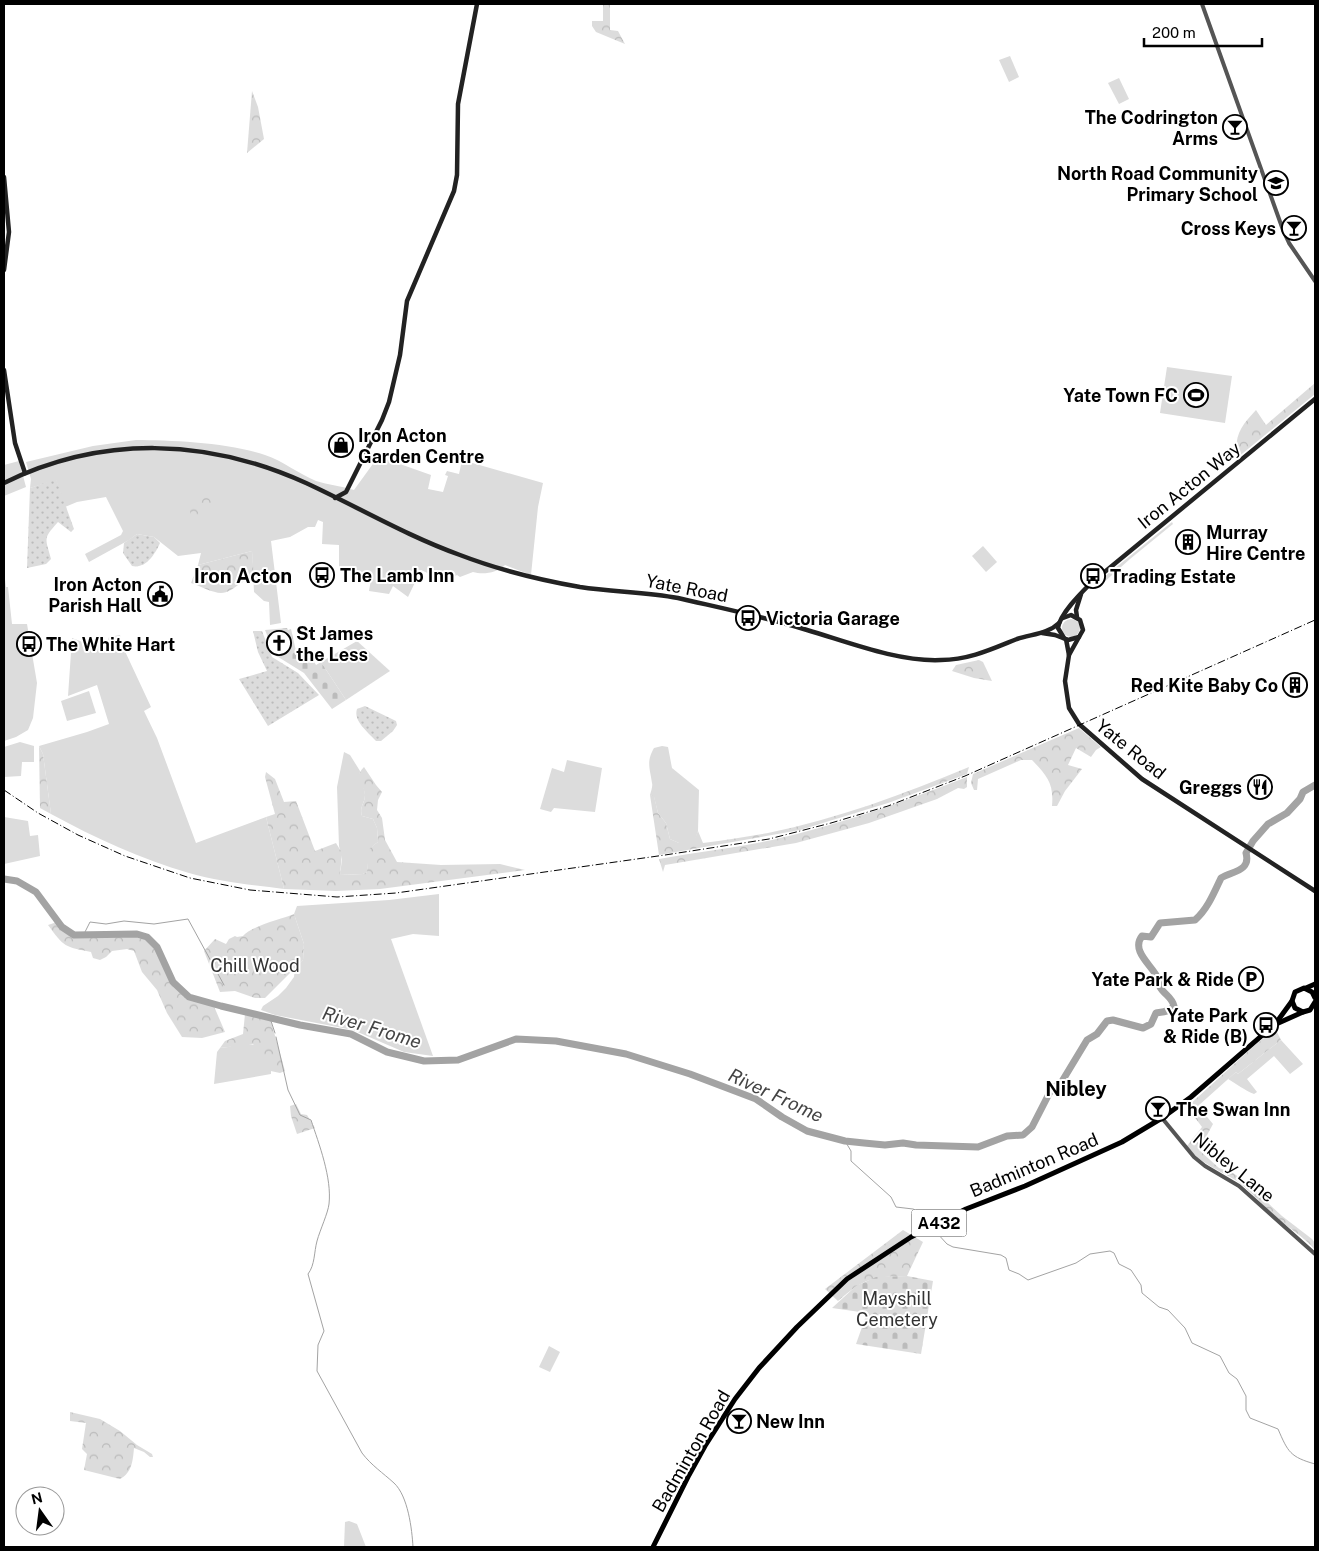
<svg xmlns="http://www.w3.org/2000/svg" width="1319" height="1551" viewBox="0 0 1319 1551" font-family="'Public Sans',sans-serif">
<defs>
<pattern id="forest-crowns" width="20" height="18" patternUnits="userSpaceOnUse" patternTransform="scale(1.25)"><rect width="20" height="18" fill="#dcdcdc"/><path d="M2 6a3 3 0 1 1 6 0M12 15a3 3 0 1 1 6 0" fill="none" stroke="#bbb"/></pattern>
<pattern id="cemetery-stones" width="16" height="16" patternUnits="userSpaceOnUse" patternTransform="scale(1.25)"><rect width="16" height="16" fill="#dcdcdc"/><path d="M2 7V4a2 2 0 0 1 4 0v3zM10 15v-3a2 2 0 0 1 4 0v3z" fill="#bbb"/></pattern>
<pattern id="park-dots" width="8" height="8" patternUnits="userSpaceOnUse" patternTransform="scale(1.25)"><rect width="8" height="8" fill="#dcdcdc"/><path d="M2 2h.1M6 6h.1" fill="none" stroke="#bbb" stroke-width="1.8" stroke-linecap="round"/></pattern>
</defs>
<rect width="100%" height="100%" fill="#fff"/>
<g fill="#dcdcdc">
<path d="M1010,56L1019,77L1009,82L999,60Z"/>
<path d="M1119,78L1129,99L1119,104L1108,83Z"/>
<path d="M1167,367L1232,376L1225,423L1160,413Z"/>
<path d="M136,440C172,440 231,443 265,455C283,461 299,474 316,481C328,485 342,486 354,490L375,461L383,458L431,475L428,489L443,492L448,476L445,475L447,471L459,474L462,460L543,483L538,507L531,575L505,565C497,573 483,575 473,572L460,577L457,575L452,578V581L449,583L421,570L408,597L393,586L389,594L369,591L372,573L339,571V545L322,544L323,522L318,520L315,527H308L290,537L271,541L281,623L270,625L269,602L264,601L254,592L252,551L198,565L201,553L178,556L154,537L137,534L129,540L89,562L85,554L121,535L123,531L106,497L77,502L65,507L56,480L30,488L31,479L26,462L93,446Z"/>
<path d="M19,461L26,487L4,496V465Z"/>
<path d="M983,546L997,562L986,572L972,556Z"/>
<path d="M4,571L6,587H8L12,624H27L37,683L33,718L28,730L16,737L4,741Z"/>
<circle cx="1071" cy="628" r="9"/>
<path d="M120,635L123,647L151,707L144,711L157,738L196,843L266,817L284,889C253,885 220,882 189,873C141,859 95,838 51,814L43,754L39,746L87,732L109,724L97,685L68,696L72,638L93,646L107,643L109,637Z"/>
<path d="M357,641L390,671L346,700L321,662Z"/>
<path d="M89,691L96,713L67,721L61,701Z"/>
<path d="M20,742L34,746V762H22L21,776L4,777V747Z"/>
<path d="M662,746L668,747L672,768L699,790L698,831L694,843H679L670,839L666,823L658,813L654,797L650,795C651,791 653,786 652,783C650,768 646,762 654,748Z"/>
<path d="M344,752L350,755L360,771C359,782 365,787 365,795C365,803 359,807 362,816L373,819L377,828L378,842C362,853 369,856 367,872L363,874L340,875L342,859L339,846L337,787Z"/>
<path d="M567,760L602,768L595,812L554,808L551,812L540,809L552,768L564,772Z"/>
<path d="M4,817L28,821L30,836L38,835L40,856L4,864Z"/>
<path d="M439,894V936L413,934L391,939L433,1056L404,1052L353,1030L275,1015L261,1010L263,1006L278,996L286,988L294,977L295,967L303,960L304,944L294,914L297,906L389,900Z"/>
<path d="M1281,1040L1303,1064L1290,1074L1274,1056L1247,1079L1257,1092L1254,1094C1244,1090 1237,1084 1228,1079L1236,1072L1238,1074Z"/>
<path d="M242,1043L255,1045L271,1068V1074L214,1084L217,1052L220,1048L228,1047Z"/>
<path d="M549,1346L560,1352L550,1372L539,1367Z"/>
<path d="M349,1521L357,1524L366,1547H344L345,1522Z"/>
</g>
<g fill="url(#forest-crowns)">
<path d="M603,4H610V30L618,31L625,44L596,32L592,26V21H603Z"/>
<path d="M252,91L258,107L264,139L247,153Z"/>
<path d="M1315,383V394L1237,458C1234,435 1241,426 1256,410L1266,425Z"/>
<path d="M185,492L217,495L194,526Z"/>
<path d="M1172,522L1173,524L1130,559L1102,584L1099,581Z"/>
<path d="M252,551L254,579C238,580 235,592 221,593C213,593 200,586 191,583L198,565Z"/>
<path d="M979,660L983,662L992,681L974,678L952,671L956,665Z"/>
<path d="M1079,728L1101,747L1096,750L1091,757L1076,748L1068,765L1082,769L1065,791L1057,806H1052C1054,783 1047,776 1032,760H1021L978,779L977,790H974L971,783L973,774Z"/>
<path d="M39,746L43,754L51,814L40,808Z"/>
<path d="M364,767L376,785L382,792L378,800L377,810L382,818L385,840L397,862L441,865L500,864L525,870L380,889L336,891L284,889L266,817L275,814L265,777L266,772L275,779L284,802L296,801L315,851L336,843L342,853L340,875L363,874L367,872C369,854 359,855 378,842L377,828L373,819L362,816C359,807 365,803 365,795C364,784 353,778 364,767Z"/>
<path d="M969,767L967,774L888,803L800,830L659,855L650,795L654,796L658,813L666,823L670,839L679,843H693L698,831L703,843C725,840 746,837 768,833C837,819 904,794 969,767Z"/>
<path d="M967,777V787L964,789L958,788L937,799L869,823L796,843L665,865L663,872L659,859C697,852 735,848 772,840C839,825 903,802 967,777Z"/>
<path d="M294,914L304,944L303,960L265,998H255L235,991L220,992L204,951L215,939L226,944L229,939L235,936L237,937L243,936C251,926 282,919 294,914Z"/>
<path d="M57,922L62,927L83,936L108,934L147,937L157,947L173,982L189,997L213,1004L225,1032L202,1038L182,1037L167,1013L157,990L142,972L134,951L127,949L112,951L106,957L100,960L93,958L91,952C65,947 64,947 48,925Z"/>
<path d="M248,1012L270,1018L285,1071L280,1073L266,1070L265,1061L258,1059L259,1052L253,1044L220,1048L225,1041L243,1034L245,1014Z"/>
<path d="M1277,1032L1281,1040L1238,1074L1236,1072L1198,1106L1213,1124L1199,1150L1219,1168L1233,1173L1243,1180L1282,1216L1312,1239L1315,1243V1250C1304,1237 1290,1229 1277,1218C1264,1207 1250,1190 1237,1181C1219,1170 1199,1163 1187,1146L1202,1127L1187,1107L1255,1045L1270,1033Z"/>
<path d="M296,1104L301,1114L307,1115L315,1128L297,1134L291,1116L290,1106Z"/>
<path d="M903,1230L923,1242L907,1276C871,1277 865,1278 838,1301L825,1289Z"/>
<path d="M70,1412L100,1419L120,1431L137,1445L152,1454L153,1457H150L144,1452L134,1448C133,1460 132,1473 120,1479L84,1470L87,1454L82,1449L86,1423L70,1421Z"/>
</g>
<g fill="url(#cemetery-stones)">
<path d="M287,628L288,630L291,629L296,651L306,648L316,665L321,662L346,700L332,709L304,673L275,655L265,630Z"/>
<path d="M907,1276L933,1281L921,1354L856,1344L867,1313L832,1308L856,1286L876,1277Z"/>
</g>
<g fill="url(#park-dots)">
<path d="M56,479L74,529L71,532L58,522C43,539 45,537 51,559L46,564L27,568L30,488Z"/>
<path d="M137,534L154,537L160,543C155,554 146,569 132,566L123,553L124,543Z"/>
<path d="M253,631H262L272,657L298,673L319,695L268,726L239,679L267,671L258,652Z"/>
<path d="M365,706L396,721L397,725L393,731L381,741H376C368,732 353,721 357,709Z"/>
</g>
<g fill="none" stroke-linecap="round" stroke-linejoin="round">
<g stroke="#a3a3a3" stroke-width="1">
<path d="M83,936L90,922L106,924L124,921L154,924L188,919L224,985"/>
<path d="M270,1018L275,1033"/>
<path d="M276,1037L288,1090L300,1115L311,1120C319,1144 332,1178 329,1204C328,1213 320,1230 317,1241C314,1252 315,1265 308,1274L324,1331L318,1345L317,1371L362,1453C371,1465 383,1473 394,1483C408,1496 412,1529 413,1547"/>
<path d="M845,1141L851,1151V1161L891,1197L896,1207L913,1209L926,1214"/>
<path d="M936,1232L947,1244L953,1247L1001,1255L1006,1258L1009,1270L1019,1274L1028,1280L1076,1263L1090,1254L1110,1251L1114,1253L1119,1264L1131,1270L1141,1285L1142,1293L1159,1307L1168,1310L1185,1328L1192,1343L1220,1356L1229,1373L1237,1379L1246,1396V1410L1250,1418L1278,1429C1288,1452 1290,1457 1315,1464"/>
</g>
<path stroke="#a3a3a3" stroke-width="7" d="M4,879L17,881L36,892L62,927L74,935L137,934L147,937L157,947L173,982L189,997L221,1006L300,1025L351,1034L387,1052L424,1061L458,1060L516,1039L556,1041L626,1054L690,1074L756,1099L782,1117L807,1131L845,1141L864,1143L885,1145L903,1143L916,1145L978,1147L1007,1136L1023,1135L1032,1127L1052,1088L1061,1083L1087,1040L1097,1034L1107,1021L1113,1020L1143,1028L1151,1024L1156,1013C1162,1012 1170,1012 1174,1006C1172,998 1167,996 1162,990C1158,986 1158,980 1156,975C1150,964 1131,950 1142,936L1151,937L1160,923L1195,920C1207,910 1214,893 1221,878C1233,871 1251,871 1246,853L1253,841L1268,824L1287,813L1300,799L1303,792L1315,785"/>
<g stroke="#555" stroke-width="4">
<path d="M1202,4L1283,230L1289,243L1315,281"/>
<path d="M1162,1118L1194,1157L1205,1166L1239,1186L1315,1254"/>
</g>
<g stroke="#222" stroke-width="4.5">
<path d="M4,177L9,232L4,270"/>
<path d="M4,370L15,443L25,473"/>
<path d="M4,483C102,435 207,438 306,483C358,507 407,536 460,555C499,570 540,580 580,587C613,592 645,592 678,598C721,608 765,617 807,630C848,642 898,662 941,660C969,660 992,649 1017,639C1032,634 1048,634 1059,623"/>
<path d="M335,498L346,492L382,420L389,402L400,355L407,301L454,191L457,175L458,104L477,4"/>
<path d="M1077,617L1076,610L1081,594"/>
<path d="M1042,633L1055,635L1068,640L1079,637L1083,630L1080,620L1071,615L1063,618"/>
<path d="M1079,637L1069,655L1065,681L1069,708L1079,724L1142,779L1315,891"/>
<path d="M1064,638L1058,628C1060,614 1080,594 1090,584L1315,399"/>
<path d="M1066,639L1069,655"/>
</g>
<g stroke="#000" stroke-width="5">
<path d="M1306,988L1315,984"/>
<path d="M1315,998L1312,992L1304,988L1295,992L1292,1001L1295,1008L1303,1012L1310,1010L1315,1002"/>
<path d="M1276,1023L1292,1001"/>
<path d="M653,1547L689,1475L705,1446L735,1399L759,1368L797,1327L847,1279L911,1237L966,1209L1025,1186L1122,1142L1162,1118L1191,1097L1274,1025L1303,1012"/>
</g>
<path stroke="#000" stroke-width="1" stroke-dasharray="8 2.5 1 2.5" stroke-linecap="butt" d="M4,790L38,813L78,835L125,856L190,878L250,890L337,897L396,893L665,855L769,839L831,823L888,806L965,776L1315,620"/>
</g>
<defs>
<symbol id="bar-ring" viewBox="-11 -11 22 22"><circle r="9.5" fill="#fff" stroke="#000" stroke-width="1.5"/><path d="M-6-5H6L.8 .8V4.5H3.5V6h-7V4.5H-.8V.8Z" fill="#000"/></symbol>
<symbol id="school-ring" viewBox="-11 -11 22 22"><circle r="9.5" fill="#fff" stroke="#000" stroke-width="1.5"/><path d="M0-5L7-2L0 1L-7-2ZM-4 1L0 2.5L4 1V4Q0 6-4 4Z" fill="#000"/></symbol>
<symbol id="stadium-ring" viewBox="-11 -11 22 22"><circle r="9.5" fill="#fff" stroke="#000" stroke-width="1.5"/><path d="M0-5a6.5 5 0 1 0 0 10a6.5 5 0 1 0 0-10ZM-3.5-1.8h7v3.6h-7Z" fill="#000"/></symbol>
<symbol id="shop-ring" viewBox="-11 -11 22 22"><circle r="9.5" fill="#fff" stroke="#000" stroke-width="1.5"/><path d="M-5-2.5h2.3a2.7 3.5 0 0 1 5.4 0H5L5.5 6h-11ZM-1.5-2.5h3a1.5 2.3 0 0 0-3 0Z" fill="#000"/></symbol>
<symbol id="building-ring" viewBox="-11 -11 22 22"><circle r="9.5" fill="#fff" stroke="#000" stroke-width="1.5"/><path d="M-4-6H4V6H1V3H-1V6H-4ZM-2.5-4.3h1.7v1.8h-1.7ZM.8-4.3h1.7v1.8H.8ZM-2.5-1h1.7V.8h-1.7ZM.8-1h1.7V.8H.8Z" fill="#000"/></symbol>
<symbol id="bus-ring" viewBox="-11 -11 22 22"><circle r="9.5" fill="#fff" stroke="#000" stroke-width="1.5"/><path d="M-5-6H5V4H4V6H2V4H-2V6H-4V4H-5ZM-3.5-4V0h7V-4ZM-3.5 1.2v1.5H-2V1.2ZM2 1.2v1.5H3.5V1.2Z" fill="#000"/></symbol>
<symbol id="civic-ring" viewBox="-11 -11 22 22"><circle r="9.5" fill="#fff" stroke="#000" stroke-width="1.5"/><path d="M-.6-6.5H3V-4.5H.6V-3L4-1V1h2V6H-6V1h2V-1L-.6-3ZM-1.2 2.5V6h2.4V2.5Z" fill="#000"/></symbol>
<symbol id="church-ring" viewBox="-11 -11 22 22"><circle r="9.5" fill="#fff" stroke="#000" stroke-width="1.5"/><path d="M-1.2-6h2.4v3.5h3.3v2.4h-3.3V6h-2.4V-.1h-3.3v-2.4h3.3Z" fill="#000"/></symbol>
<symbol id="restaurant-ring" viewBox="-11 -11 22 22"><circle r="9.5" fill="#fff" stroke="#000" stroke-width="1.5"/><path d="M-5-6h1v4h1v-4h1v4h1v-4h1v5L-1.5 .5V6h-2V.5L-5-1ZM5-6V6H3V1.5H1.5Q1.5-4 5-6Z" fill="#000"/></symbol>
<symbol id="parking-ring" viewBox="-11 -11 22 22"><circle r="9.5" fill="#fff" stroke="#000" stroke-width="1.5"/><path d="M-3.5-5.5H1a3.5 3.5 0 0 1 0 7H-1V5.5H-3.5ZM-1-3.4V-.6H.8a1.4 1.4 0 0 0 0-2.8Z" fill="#000"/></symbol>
</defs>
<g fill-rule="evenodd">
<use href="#bar-ring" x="1221" y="113" width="28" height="28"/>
<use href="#school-ring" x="1262" y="169" width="28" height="28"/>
<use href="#bar-ring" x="1280" y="214" width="28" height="28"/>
<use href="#stadium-ring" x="1182" y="381" width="28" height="28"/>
<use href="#shop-ring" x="327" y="431" width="28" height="28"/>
<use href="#building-ring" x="1174" y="528" width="28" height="28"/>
<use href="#bus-ring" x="308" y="561" width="28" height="28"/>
<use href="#bus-ring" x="1079" y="562" width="28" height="28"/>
<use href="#civic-ring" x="146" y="580" width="28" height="28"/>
<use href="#bus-ring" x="734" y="604" width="28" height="28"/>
<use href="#church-ring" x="265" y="629" width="28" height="28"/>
<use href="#bus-ring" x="15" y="630" width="28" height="28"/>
<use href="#building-ring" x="1281" y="671" width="28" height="28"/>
<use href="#restaurant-ring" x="1246" y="773" width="28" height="28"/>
<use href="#parking-ring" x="1237" y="965" width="28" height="28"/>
<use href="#bus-ring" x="1252" y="1011" width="28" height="28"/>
<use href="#bar-ring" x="1144" y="1095" width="28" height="28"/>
<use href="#bar-ring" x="725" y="1407" width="28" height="28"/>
</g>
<g text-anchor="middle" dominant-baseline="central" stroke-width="4" stroke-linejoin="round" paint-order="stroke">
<rect fill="#fff" stroke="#4c4c4c" stroke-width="1" x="911.5" y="1209.5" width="55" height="27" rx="4"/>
<g font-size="16" font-weight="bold" fill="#000">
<text x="939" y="1223">A432</text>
</g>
<g font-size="18" font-weight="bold" fill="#000" stroke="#fff" text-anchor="end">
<text x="1218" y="117">The Codrington<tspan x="1218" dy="21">Arms</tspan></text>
<text x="1258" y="173">North Road Community<tspan x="1258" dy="21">Primary School</tspan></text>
<text x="1276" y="228">Cross Keys</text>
<text x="1178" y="395">Yate Town FC</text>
<text x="358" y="435" text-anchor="start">Iron Acton<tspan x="358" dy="21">Garden Centre</tspan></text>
<text x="1206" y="532" text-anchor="start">Murray<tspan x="1206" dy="21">Hire Centre</tspan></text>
<text x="340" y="575" text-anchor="start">The Lamb Inn</text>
<text x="1110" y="576" text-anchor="start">Trading Estate</text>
<text x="142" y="584">Iron Acton<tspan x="142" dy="21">Parish Hall</tspan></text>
<text x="766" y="618" text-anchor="start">Victoria Garage</text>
<text x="296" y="633" text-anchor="start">St James<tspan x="296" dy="21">the Less</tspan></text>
<text x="46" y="644" text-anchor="start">The White Hart</text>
<text x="1278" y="685">Red Kite Baby Co</text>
<text x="1242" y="787">Greggs</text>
<text x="1234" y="979">Yate Park &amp; Ride</text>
<text x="1248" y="1015">Yate Park<tspan x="1248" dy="21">&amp; Ride (B)</tspan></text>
<text x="1176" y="1109" text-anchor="start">The Swan Inn</text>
<text x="756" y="1421" text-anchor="start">New Inn</text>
</g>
<g font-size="18" fill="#000" stroke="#fff">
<text transform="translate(1189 485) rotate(-39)">Iron Acton Way</text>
<text transform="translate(687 588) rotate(11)">Yate Road</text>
<text transform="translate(1131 749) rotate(39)">Yate Road</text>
<text transform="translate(1034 1165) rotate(-23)">Badminton Road</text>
<text transform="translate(1234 1167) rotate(39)">Nibley Lane</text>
<text transform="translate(691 1451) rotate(-60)">Badminton Road</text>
</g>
<g font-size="18" fill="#333" stroke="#fff">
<text x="255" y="965">Chill Wood</text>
<text x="897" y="1298">Mayshill<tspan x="897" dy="21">Cemetery</tspan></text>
</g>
<g font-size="19" font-style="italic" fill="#444" stroke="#fff">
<text transform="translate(372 1027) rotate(17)">River Frome</text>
<text transform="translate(776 1095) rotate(25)">River Frome</text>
</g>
<g font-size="20" font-weight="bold" fill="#000" stroke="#fff">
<text x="243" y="576">Iron Acton</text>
<text x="1076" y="1089">Nibley</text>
</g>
</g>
<rect width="1319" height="1551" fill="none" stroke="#000000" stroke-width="10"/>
<g transform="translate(40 1511) rotate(346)"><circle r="24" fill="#ffffff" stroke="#999999"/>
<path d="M0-4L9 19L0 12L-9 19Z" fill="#000000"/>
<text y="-8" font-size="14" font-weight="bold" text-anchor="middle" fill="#000000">N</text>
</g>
<path d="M1144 38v8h118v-8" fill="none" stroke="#000000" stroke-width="2.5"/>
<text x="1152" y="38" font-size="15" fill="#000000" stroke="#ffffff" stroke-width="4" paint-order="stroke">200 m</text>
</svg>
